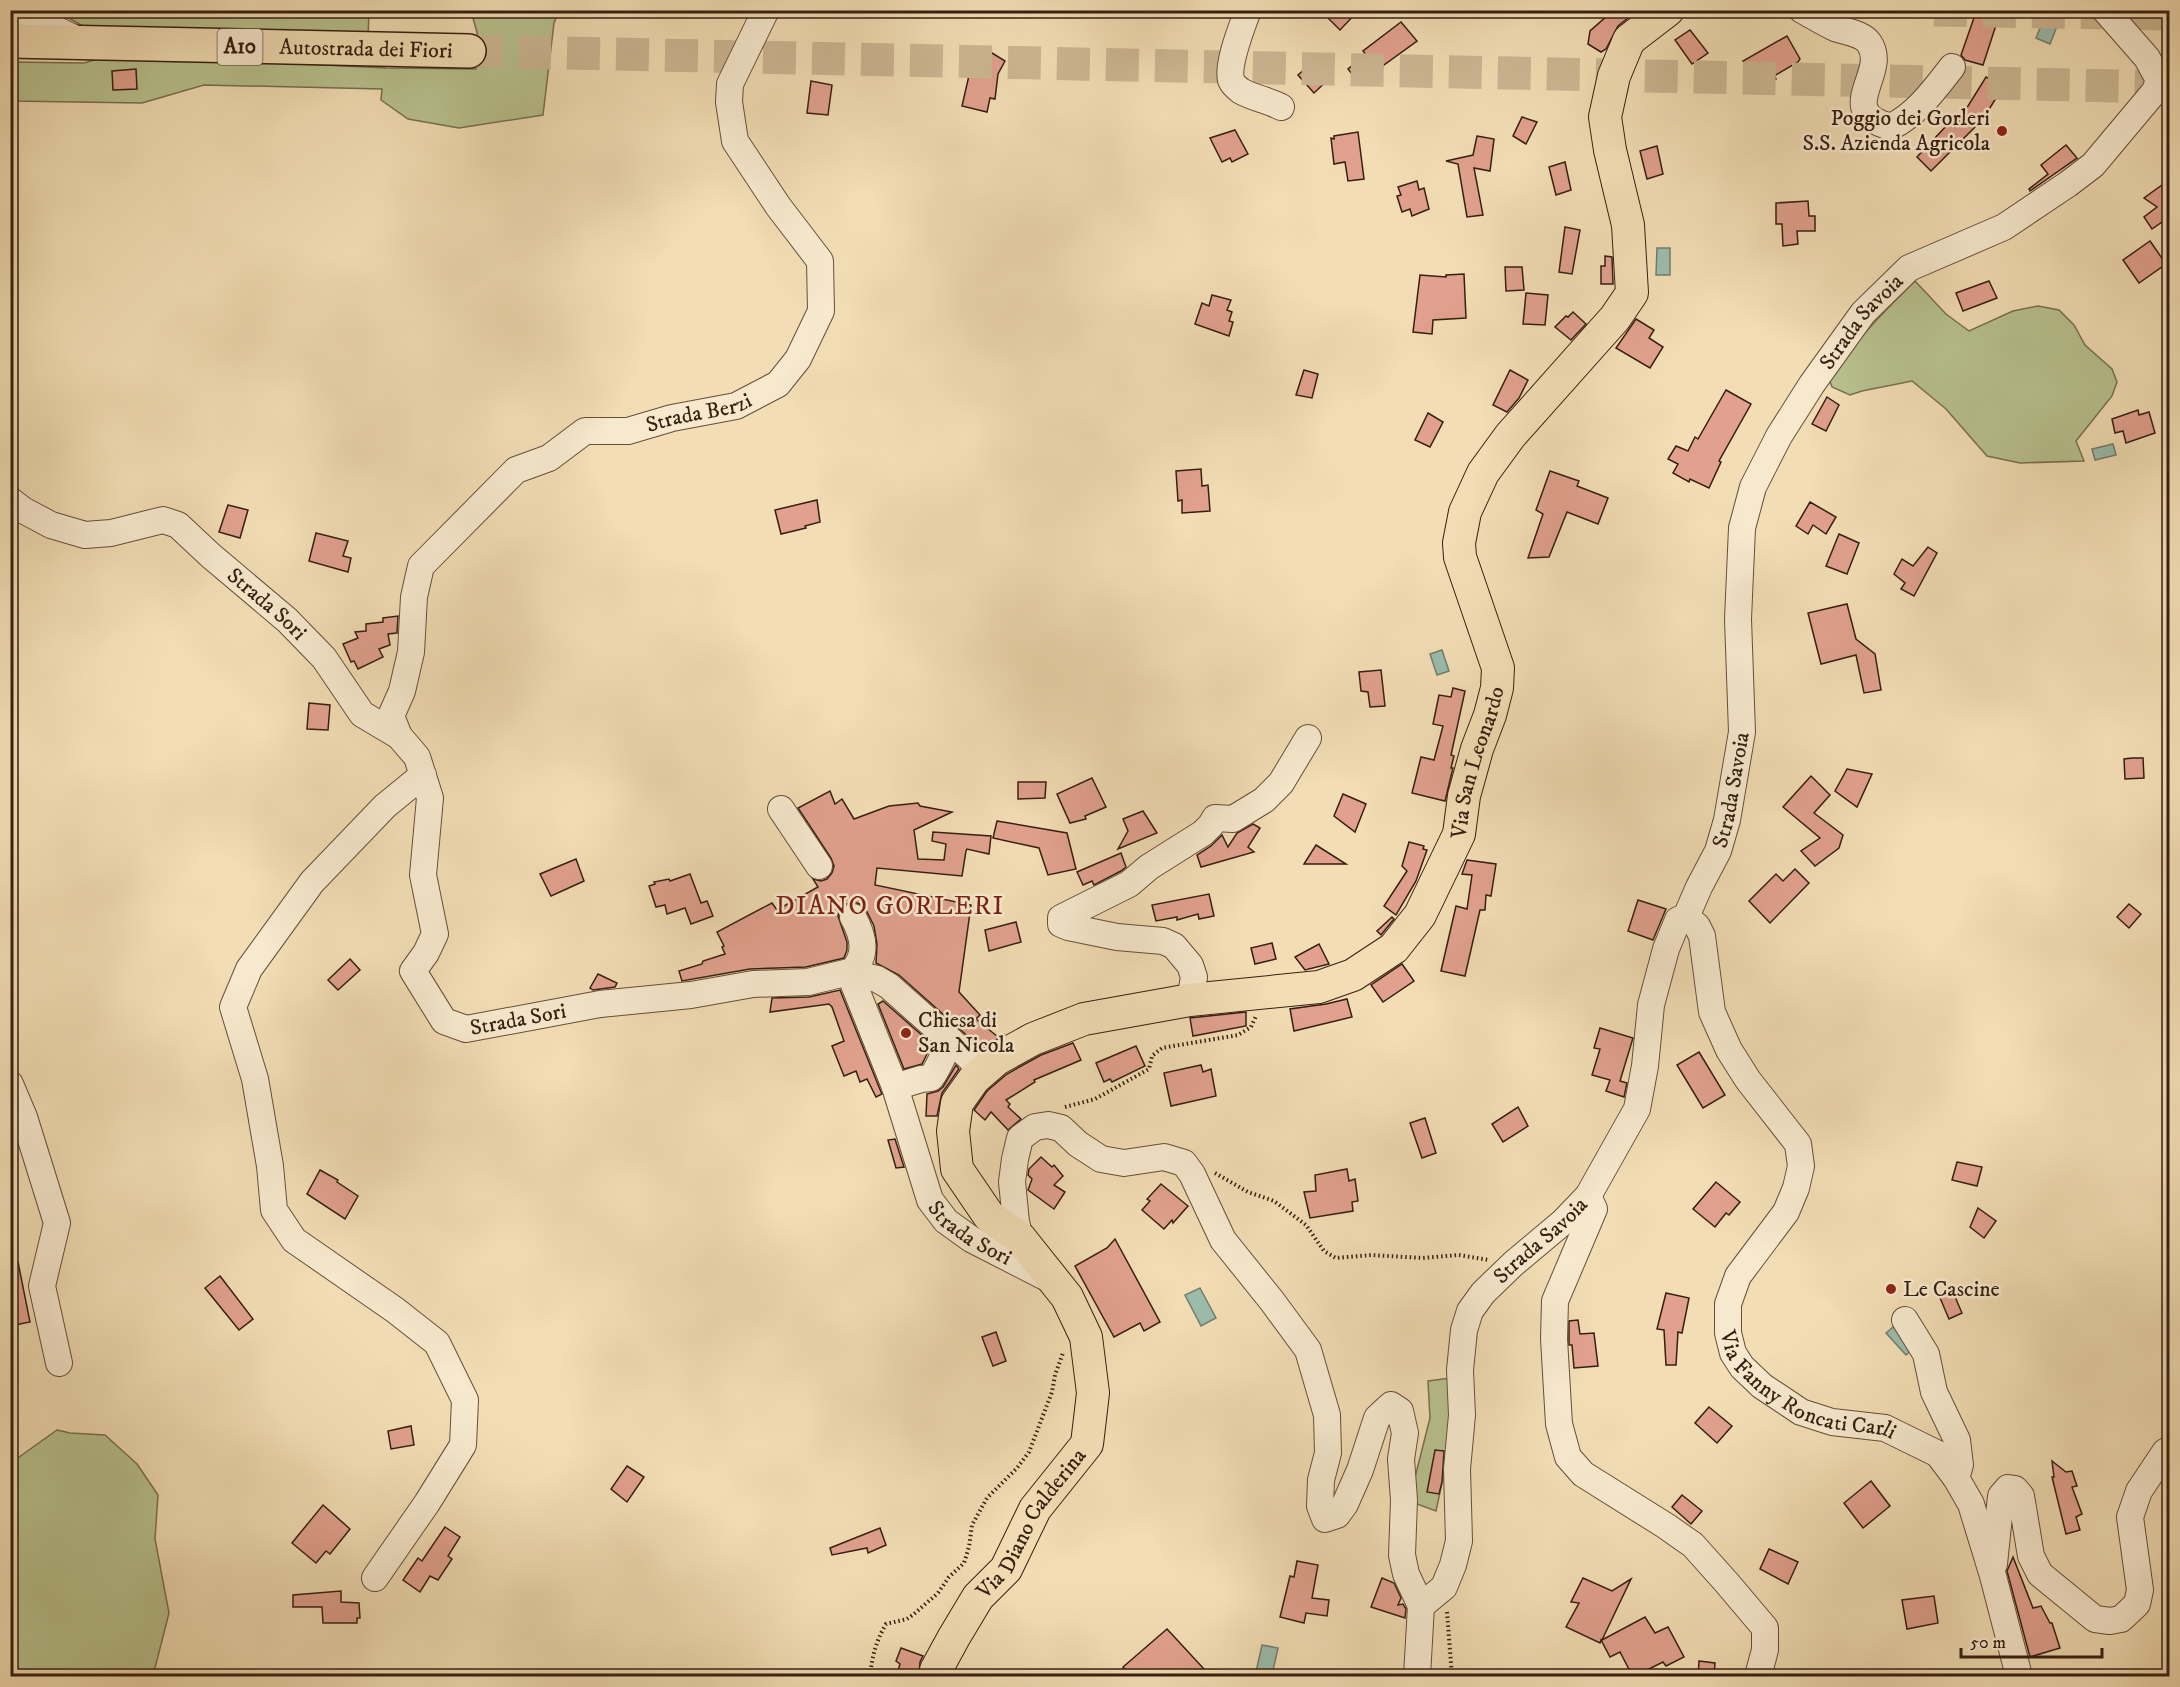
<svg xmlns="http://www.w3.org/2000/svg" width="2180" height="1687" viewBox="0 0 2180 1687" font-family="'IM FELL DW Pica',serif">
<rect width="100%" height="100%" fill="#f2ddb4"/>
<filter id="stains"><feTurbulence type="fractalNoise" baseFrequency=".00333" numOctaves="4"/><feColorMatrix values="0 0 0 0 .2 0 0 0 0 .09 0 0 0 0 .02 0 0 0 .5 -.17"/></filter>
<radialGradient id="worn" r=".72"><stop offset=".6" stop-color="#630" stop-opacity="0"/><stop offset="1" stop-color="#630" stop-opacity=".3"/></radialGradient>
<g fill="#b8c28f" stroke="#777050" stroke-width="1.5">
<path d="M56,11L57,10L369,11L368,38L90,30Z"/>
<path d="M471,11H559L554,23L543,115L459,128L408,119L381,100L382,89L204,85L142,103L11,101L10,62L84,63L111,55L386,68L476,69L478,36Z"/>
<path d="M1915,281L1946,314L1969,331L2013,311L2038,306L2059,310L2074,325L2085,345L2112,369L2117,382L2112,396L2076,441L2084,461L2020,463L1987,456L1946,409L1912,381L1862,391L1850,395L1832,387L1829,379C1853,343 1884,311 1915,281Z"/>
<path d="M1450,1378L1455,1423L1436,1511L1409,1501L1430,1418L1428,1381Z"/>
<path d="M57,1430L70,1433L105,1435L137,1464L158,1495L155,1539L169,1613L153,1676H11V1456L19,1457Z"/>
</g>
<g fill="#9bbcac" stroke="#737d6e" stroke-width="1.5">
<path d="M2047,11L2061,16L2050,44L2036,38Z"/>
<path d="M1657,248H1670V275H1656Z"/>
<path d="M2113,444L2116,455L2095,460L2092,449Z"/>
<path d="M1442,650L1449,671L1437,675L1430,654Z"/>
<path d="M1200,1288L1216,1318L1201,1326L1185,1295Z"/>
<path d="M1893,1327L1913,1349L1906,1355L1886,1333Z"/>
<path d="M1262,1645L1278,1648L1272,1675L1256,1672Z"/>
</g>
<g fill="#e1a18e" stroke="#361f11" stroke-width="1.5">
<path d="M1320,10H1359L1340,30Z"/>
<path d="M1617,10H1638L1618,26L1606,49L1601,52L1588,44L1590,31L1607,16L1609,17Z"/>
<path d="M1976,12L1998,19L1983,65L1965,60L1961,55Z"/>
<path d="M1401,22L1417,41L1359,83L1348,69L1366,55L1363,51Z"/>
<path d="M1690,30L1708,53L1692,64L1675,40Z"/>
<path d="M1787,36L1800,59L1798,62L1774,76L1776,79L1759,89L1743,61Z"/>
<path d="M984,48L1005,61L998,74L995,99L990,98L987,112L962,106L970,71Z"/>
<path d="M1314,61L1332,76L1314,93L1298,75Z"/>
<path d="M136,69L137,89L113,90L112,71Z"/>
<path d="M1986,77L2003,87L1983,119L1931,171L1917,157L1951,121L1955,127Z"/>
<path d="M811,81L832,85L828,115L807,113Z"/>
<path d="M1522,117L1537,122L1526,144L1513,136Z"/>
<path d="M1235,130L1248,154L1232,162L1230,158L1222,162L1210,138Z"/>
<path d="M1358,132L1364,179L1348,181L1345,162L1334,164L1331,138L1334,139V136Z"/>
<path d="M1477,136L1494,139L1490,171L1474,168L1483,215L1467,217L1458,164L1446,161L1473,155Z"/>
<path d="M2066,145L2077,158L2030,191L2029,189L2048,174L2041,165Z"/>
<path d="M1657,146L1663,174L1647,179L1640,151Z"/>
<path d="M1565,162L1571,190L1556,195L1549,167Z"/>
<path d="M2169,180V217L2152,229L2144,217L2157,207L2144,198Z"/>
<path d="M1417,181L1419,190L1424,188L1429,209L1412,216L1410,209L1402,212L1397,196L1401,195L1398,187Z"/>
<path d="M1808,201L1809,216H1815V231H1797L1798,244L1783,246L1782,224H1776V203Z"/>
<path d="M1565,227L1580,230L1572,274L1559,272Z"/>
<path d="M2150,241L2166,264L2139,283L2123,260Z"/>
<path d="M1605,256L1612,257L1613,284H1601V266H1605Z"/>
<path d="M1505,267H1522L1524,290L1506,291Z"/>
<path d="M1464,274L1466,318L1433,320L1432,334L1413,332L1420,275L1446,277V275Z"/>
<path d="M1989,281L1997,298L1963,311L1956,293Z"/>
<path d="M1526,293L1548,295L1545,325L1523,324Z"/>
<path d="M1212,295L1231,300L1227,310L1232,312L1229,321L1233,322L1229,336L1195,324L1202,303L1209,306Z"/>
<path d="M1573,312L1586,324L1571,340L1555,327L1566,316L1568,317Z"/>
<path d="M1636,319L1654,330L1649,338L1663,347L1650,368L1616,348Z"/>
<path d="M1304,370L1318,374L1312,398L1296,395Z"/>
<path d="M1510,370L1528,380L1519,398L1507,412L1493,405Z"/>
<path d="M1726,390L1751,404L1719,461L1721,462L1709,488L1690,479L1689,482L1673,473L1678,464L1668,459L1676,446L1688,451L1695,437L1698,439Z"/>
<path d="M1827,397L1839,405L1826,431L1812,424Z"/>
<path d="M2138,410L2139,415L2149,412L2155,433L2126,443L2123,431L2115,433L2112,419Z"/>
<path d="M1428,413L1443,422L1430,447L1415,440Z"/>
<path d="M1201,469L1202,486L1208,485L1210,511L1182,513V500L1178,501L1176,471Z"/>
<path d="M1550,471L1579,481L1577,486L1608,498L1598,524L1567,512L1549,557L1528,558L1543,514L1536,510Z"/>
<path d="M817,500L820,522L805,526L806,528L781,534L775,510Z"/>
<path d="M1810,502L1836,517L1826,534L1813,525L1808,534L1796,526Z"/>
<path d="M228,505L248,510L240,538L219,532Z"/>
<path d="M316,533L348,541L343,556L351,558L348,572L309,561Z"/>
<path d="M1839,534L1859,543L1847,574L1826,566Z"/>
<path d="M1928,547L1937,553L1914,596L1901,589L1905,583L1894,574L1902,559L1913,566Z"/>
<path d="M1847,604L1856,639L1875,654L1881,690L1864,693L1856,655L1821,664L1808,613Z"/>
<path d="M398,616L397,633L388,634L390,645L379,649L383,657L358,669L354,661L351,662L343,644L358,638L355,632L366,631V624L383,622V618Z"/>
<path d="M1381,670L1385,706L1370,707L1368,692L1361,691L1359,672Z"/>
<path d="M1453,688L1465,691L1451,755L1454,756L1451,768H1453L1445,801L1412,793L1421,757L1434,760L1443,726L1433,724L1439,695L1451,697Z"/>
<path d="M309,703L330,705L328,730L307,729Z"/>
<path d="M2132,758H2143L2144,778L2125,779L2124,759Z"/>
<path d="M1847,769L1872,774L1857,807L1835,791Z"/>
<path d="M1811,776L1830,795L1814,813L1843,835L1839,848L1815,866L1801,851L1820,838L1783,807Z"/>
<path d="M1092,778L1106,807L1085,816L1086,819L1070,823L1057,794Z"/>
<path d="M1018,782H1046L1045,798L1018,799Z"/>
<path d="M830,791L835,804L842,799L854,819L889,806L918,803L920,806L952,812L914,830L918,859L944,860L946,844L932,841L933,832L991,836L989,854L967,849L966,851L962,876L877,868L875,885L971,905L959,992L980,1015L976,1019L998,1037L1005,1034L982,1049L899,975L876,963L877,944L874,926L866,910L862,905L854,902L846,904L840,909L838,916L847,942V950L844,958L806,967L750,969L682,981L679,971L702,964L703,961L725,954L722,947L724,946L717,932L772,903L777,910L818,887L813,879L821,881L827,879L832,873L834,866L831,858L798,808Z"/>
<path d="M1343,794L1366,804L1355,832L1334,816Z"/>
<path d="M1143,811L1157,833L1118,849L1128,831L1123,819Z"/>
<path d="M997,821L1067,833L1076,869L1048,875L1039,848L993,838Z"/>
<path d="M1253,824L1260,828L1248,847L1254,852L1201,867L1197,855L1211,846L1222,835L1228,847L1237,833Z"/>
<path d="M1409,842L1424,846L1423,849L1427,850L1416,881L1396,915L1384,906L1407,871L1402,866Z"/>
<path d="M1316,845L1346,864H1304Z"/>
<path d="M1121,853L1126,867L1121,871L1094,885L1092,881L1083,885L1077,872Z"/>
<path d="M576,859L584,881L551,896L540,874Z"/>
<path d="M1467,860L1496,864L1491,896L1486,895L1485,910H1480L1465,976L1441,971L1456,906L1467,909L1472,875L1462,874Z"/>
<path d="M1795,869L1809,883L1770,923L1749,901L1776,874L1783,881Z"/>
<path d="M690,874L701,903L707,901L713,916L691,924L685,908L667,914L665,905L656,907L649,886L655,884L654,882L669,879L670,881Z"/>
<path d="M1209,894L1214,916L1199,919L1198,914L1177,920V917L1156,921L1152,905Z"/>
<path d="M1638,900L1666,909L1653,940L1628,931Z"/>
<path d="M2129,904L2141,914L2129,928L2117,917Z"/>
<path d="M1392,917L1394,919L1381,935L1377,931Z"/>
<path d="M1016,922L1021,942L989,951L985,930Z"/>
<path d="M1272,943L1276,959L1255,964L1251,948Z"/>
<path d="M1319,944L1329,964L1305,970L1295,957Z"/>
<path d="M350,959L360,970L338,990L328,980Z"/>
<path d="M1402,964L1414,981L1383,1002L1371,985Z"/>
<path d="M598,974L617,983L615,987L593,990L590,988Z"/>
<path d="M840,990L881,1092L882,1094L876,1097L867,1079L860,1082L856,1071L844,1076L832,1046L844,1041L832,1007L829,1004L770,1012L772,998L809,997Z"/>
<path d="M1347,999L1352,1017L1294,1031L1290,1009L1326,1004Z"/>
<path d="M883,1001L932,1044L922,1064L904,1069L878,1004Z"/>
<path d="M1246,1012V1026L1193,1036L1190,1018Z"/>
<path d="M1600,1028L1633,1038L1620,1081L1627,1083L1624,1097L1606,1091L1610,1080L1592,1075L1600,1049L1594,1048Z"/>
<path d="M1073,1043L1081,1060L1034,1080L1035,1082L1006,1100L1010,1104L1008,1107L1021,1119L1008,1130L991,1112L985,1120L974,1110L987,1091L1007,1074L1041,1055Z"/>
<path d="M1136,1046L1145,1066L1112,1082L1110,1079L1104,1082L1096,1063Z"/>
<path d="M1699,1052L1725,1095L1703,1108L1677,1065Z"/>
<path d="M956,1065L959,1069L942,1093L937,1116H926L927,1094L938,1091L943,1087Z"/>
<path d="M1201,1065L1203,1072L1211,1069L1216,1096L1171,1106L1164,1073Z"/>
<path d="M1518,1107L1528,1126L1503,1142L1492,1124Z"/>
<path d="M1425,1118L1436,1153L1422,1158L1410,1123Z"/>
<path d="M895,1139L904,1167L896,1168L888,1140Z"/>
<path d="M1041,1157L1052,1167L1054,1165L1063,1176L1054,1185L1065,1192L1054,1209L1028,1190L1032,1179L1028,1175L1029,1169Z"/>
<path d="M1957,1162L1982,1167L1977,1186L1952,1180Z"/>
<path d="M1347,1169L1349,1181L1355,1179L1358,1201L1352,1202L1353,1211L1310,1218L1304,1192L1316,1191L1315,1175Z"/>
<path d="M320,1170L338,1180L337,1182L358,1196L345,1219L307,1194Z"/>
<path d="M1716,1182L1740,1202L1729,1215L1726,1213L1715,1227L1693,1209Z"/>
<path d="M1161,1184L1188,1206L1173,1223L1172,1220L1164,1229L1142,1210L1150,1201L1147,1199Z"/>
<path d="M1978,1208L1996,1221L1984,1238L1970,1227Z"/>
<path d="M1115,1239L1160,1322L1144,1331L1140,1323L1114,1337L1075,1266L1107,1248Z"/>
<path d="M18,1262L30,1322L10,1326V1263Z"/>
<path d="M220,1276L253,1319L239,1330L205,1288Z"/>
<path d="M1953,1292L1962,1313L1949,1319L1940,1298Z"/>
<path d="M1666,1293L1689,1298L1682,1333L1678,1332L1676,1365H1666L1664,1330L1657,1329Z"/>
<path d="M1578,1320L1580,1334L1594,1333L1598,1366L1574,1368L1572,1345H1569V1321Z"/>
<path d="M996,1332L1006,1361L993,1366L982,1337Z"/>
<path d="M1709,1407L1732,1426L1717,1443L1695,1423Z"/>
<path d="M411,1426L414,1445L391,1449L388,1431Z"/>
<path d="M1435,1450L1444,1451L1442,1482L1439,1494L1427,1492Z"/>
<path d="M2052,1461L2066,1472L2072,1471L2077,1486L2072,1487L2082,1514L2076,1517L2080,1530L2066,1534L2052,1477H2054Z"/>
<path d="M627,1466L644,1477L627,1502L611,1489Z"/>
<path d="M1871,1481L1890,1506L1863,1528L1844,1503Z"/>
<path d="M1682,1495L1702,1511L1691,1524L1672,1507Z"/>
<path d="M323,1505L350,1529L330,1554L326,1551L316,1563L292,1543Z"/>
<path d="M445,1527L460,1537L448,1556L452,1559L438,1580L430,1576L420,1592L403,1580L418,1558L422,1561Z"/>
<path d="M880,1528L886,1545L868,1553L867,1548L832,1555L830,1548Z"/>
<path d="M1769,1549L1798,1562L1788,1584L1760,1569Z"/>
<path d="M2013,1557L2033,1608L2041,1606L2050,1623H2052L2060,1648L2030,1657L2007,1571Z"/>
<path d="M1297,1561L1318,1565L1312,1598L1329,1600L1327,1616L1306,1613L1304,1623L1280,1617L1290,1576L1294,1577Z"/>
<path d="M1382,1578L1394,1583L1401,1598L1398,1605L1403,1604L1406,1609L1405,1618L1371,1607Z"/>
<path d="M1583,1578L1612,1591L1631,1579L1602,1640L1645,1617L1655,1633L1668,1627L1684,1657L1666,1666L1663,1662L1633,1677L1620,1652L1610,1657L1601,1640L1600,1643L1566,1627L1579,1603L1571,1602Z"/>
<path d="M341,1591V1602L359,1603L360,1618H357V1623H323L322,1607H293V1595Z"/>
<path d="M1934,1596L1938,1623L1907,1629L1902,1600Z"/>
<path d="M1167,1629L1204,1669L1197,1677H1131L1123,1667Z"/>
<path d="M901,1648L923,1656L920,1662L919,1677H896L900,1664L896,1661Z"/>
<path d="M1699,1661L1715,1663L1714,1677H1698Z"/>
</g>
<g fill="none" stroke-linecap="round" stroke-linejoin="round">
<g stroke="#ccb793" stroke-width="33" stroke-dasharray="33 16" stroke-linecap="butt">
<path d="M1934,10L2170,14"/>
<path d="M469,51L2170,87"/>
</g>
<defs>
<g id="minor">
<path d="M1248,10C1242,27 1227,63 1231,80C1233,85 1237,88 1241,91C1253,98 1268,100 1281,107"/>
<path d="M1802,10C1813,16 1824,23 1835,28C1846,32 1862,33 1869,43C1890,73 1832,111 1891,127C1918,113 1934,90 1952,67"/>
<path d="M10,13L16,10L78,40"/>
<path id="s1" d="M10,500L23,510L51,525L85,535L111,533L163,520L178,525L210,555L287,620L324,658L362,714L399,736L417,757L430,798L423,875L435,934L426,953L413,971L444,1021L466,1029L600,1004L691,995L753,984L808,982L849,972L895,1087L930,1200L946,1221L971,1239L1051,1280"/>
<path id="s2" d="M399,736L391,716L402,691L411,652L414,597L421,566L516,470L549,458L585,431H628L672,418L736,406L778,384L798,359L821,311L820,261L778,206L735,141L729,102L730,84L766,10"/>
<path d="M781,809L819,866"/>
<path id="s3" d="M1686,917L1697,926L1702,936L1712,1012L1729,1050L1748,1080L1798,1144L1801,1166L1796,1188L1786,1212L1738,1276L1728,1304V1333L1733,1353L1742,1367L1762,1386L1801,1412L1832,1422L1885,1428L1938,1454L1956,1478L1971,1504L1993,1576L2019,1676"/>
<path d="M851,973L877,979L889,986L969,1057L978,1067L974,1079"/>
<path d="M851,973C868,955 864,937 853,917"/>
<path d="M1190,1000L1194,977L1190,965L1174,946L1163,941L1117,937L1068,927L1061,924V918L1129,884L1149,867L1203,833L1211,825L1215,818L1233,819L1264,800L1281,783L1308,738"/>
<path d="M10,1084L24,1117L57,1223L42,1286L59,1363"/>
<path d="M895,1087L921,1079L931,1078C940,1066 943,1054 951,1041"/>
<path d="M1588,1196L1594,1209L1555,1301L1554,1339L1559,1424L1568,1457L1583,1474L1666,1526L1693,1545L1727,1583L1765,1628V1650L1758,1676"/>
<path d="M1020,1238L1016,1222L1012,1182L1015,1159L1020,1138L1035,1127L1048,1125L1061,1128L1078,1144L1101,1159L1124,1163L1164,1157L1184,1163L1192,1174L1223,1240L1272,1301L1308,1350L1327,1415L1328,1453L1321,1480L1320,1506L1325,1519L1337,1515L1345,1504L1360,1470L1377,1418L1391,1405L1400,1411L1405,1433L1401,1459L1404,1500L1402,1555L1406,1574L1421,1606"/>
<path d="M1905,1320L1926,1354L1934,1392L1957,1440L1960,1465L1956,1478"/>
<path d="M1994,1564L2001,1496L2008,1488L2015,1489L2021,1496L2031,1556L2040,1574L2095,1619L2110,1621L2121,1619L2137,1604L2140,1590L2130,1517L2139,1491L2165,1452L2170,1449"/>
<path d="M375,1578L427,1503L463,1445L465,1400L437,1343L395,1310L294,1240L274,1210L270,1166L255,1079L233,1007L249,969L312,882L385,806L423,775"/>
<path id="s4" d="M1417,1676L1421,1606L1444,1587L1453,1565L1459,1541L1457,1469L1462,1415L1460,1370L1464,1330L1470,1311L1483,1293L1513,1264L1563,1222L1588,1196L1637,1109L1645,1066L1651,1005L1666,949L1678,920L1686,917L1699,887L1718,851L1727,820L1742,732L1738,619L1742,528L1753,487L1779,436L1812,384L1863,313L1909,268L2004,227L2068,184L2093,165L2155,91L2159,80L2147,58L2105,10"/>
</g>
<g id="major">
<path id="s5" d="M937,1676L936,1670L954,1637L978,1597L1006,1569L1035,1509L1087,1444L1093,1393L1086,1337L1067,1297L1020,1238L989,1216L957,1169L953,1131L957,1103L974,1079L997,1059L1033,1039L1084,1019L1190,1000L1319,987L1353,975L1394,948L1420,915L1459,834L1464,796L1477,749L1490,715L1497,688L1498,668L1460,557L1459,543L1465,512L1483,473L1510,436L1615,318L1632,293L1628,225L1610,150L1605,117L1614,76L1629,40L1668,10"/>
</g>
<g id="highway">
<path id="s6" d="M10,41L469,51"/>
</g>
</defs>
<use href="#minor" stroke="#654e3a" stroke-width="28"/>
<use href="#major" stroke="#361f11" stroke-width="34"/>
<use href="#highway" stroke="#361f11" stroke-width="36"/>
<g stroke="#361f11" stroke-width="4" stroke-dasharray="1.5 3" stroke-linecap="butt">
<path d="M1065,1107L1095,1099L1149,1069L1152,1056L1162,1048L1238,1035L1251,1027L1256,1016"/>
<path d="M1215,1173L1248,1192L1274,1201L1306,1225L1324,1251L1336,1258L1371,1255L1423,1258L1459,1255L1489,1260"/>
<path d="M1447,1612L1452,1676"/>
<path d="M870,1676C872,1657 876,1641 886,1624L907,1619L914,1614L938,1593L949,1577L964,1563L969,1547L972,1525L987,1498L1017,1468L1029,1452L1052,1392L1055,1375L1063,1353"/>
</g>
<use href="#minor" stroke="#f7e9ce" stroke-width="26"/>
<use href="#major" stroke="#f2ddb4" stroke-width="32"/>
<use href="#highway" stroke="#f2ddb4" stroke-width="33"/>
</g>
<g fill="#8f2418" stroke="#f7e9ce" stroke-width="2">
<circle cx="2002" cy="131" r="6"/>
<circle cx="906" cy="1033" r="6"/>
<circle cx="1891" cy="1289" r="6"/>
</g>
<g text-anchor="middle" dominant-baseline="central" stroke-width="5" stroke-linejoin="round" paint-order="stroke">
<rect fill="#f7e9ce" stroke="#705c4a" stroke-width="1.5" x="217.5" y="29" width="45" height="36" rx="4.5"/>
<g font-size="21" font-weight="bold" fill="#361f11">
<text x="240" y="47">A10</text>
</g>
<g font-size="22" fill="#361f11" stroke="#f7e9ce">
<text stroke="none"><textPath href="#s6" startOffset="356">Autostrada dei Fiori</textPath></text>
<text stroke="none"><textPath href="#s4" startOffset="1488">Strada Savoia</textPath></text>
<text stroke="none"><textPath href="#s2" startOffset="507">Strada Berzi</textPath></text>
<text stroke="none"><textPath href="#s1" startOffset="298">Strada Sori</textPath></text>
<text stroke="none"><textPath href="#s5" startOffset="1353">Via San Leonardo</textPath></text>
<text stroke="none"><textPath href="#s4" startOffset="984">Strada Savoia</textPath></text>
<text stroke="none"><textPath href="#s1" startOffset="874">Strada Sori</textPath></text>
<text stroke="none"><textPath href="#s1" startOffset="1504">Strada Sori</textPath></text>
<text stroke="none"><textPath href="#s4" startOffset="480">Strada Savoia</textPath></text>
<text stroke="none"><textPath href="#s3" startOffset="573">Via Fanny Roncati Carli</textPath></text>
<text stroke="none"><textPath href="#s5" startOffset="182">Via Diano Calderina</textPath></text>
</g>
<g font-size="22" fill="#361f11" stroke="#f7e9ce" text-anchor="start">
<text x="1990" y="118" text-anchor="end">Poggio dei Gorleri<tspan x="1990" dy="25">S.S. Azienda Agricola</tspan></text>
<text x="918" y="1020">Chiesa di<tspan x="918" dy="25">San Nicola</tspan></text>
<text x="1903" y="1289">Le Cascine</text>
</g>
<g font-size="26" letter-spacing="1.5" fill="#7a1f14" stroke="#f7e9ce">
<text x="890" y="906">DIANO GORLERI</text>
</g>
</g>
<rect width="2180" height="1687" fill="none" stroke="#f2ddb4" stroke-width="36"/>
<rect x="12" y="12" width="2156" height="1663" fill="none" stroke="#361f11" stroke-width="3"/>
<rect x="18" y="18" width="2144" height="1651" fill="none" stroke="#361f11" stroke-width="1.5"/>
<path d="M1961 1648v9h141v-9" fill="none" stroke="#361f11" stroke-width="3"/>
<text x="1970" y="1648" font-size="18" fill="#361f11" stroke="#f7e9ce" stroke-width="4.5" paint-order="stroke">50 m</text>
<rect width="100%" height="100%" filter="url(#stains)"/>
<rect width="100%" height="100%" fill="url(#worn)"/>
</svg>
